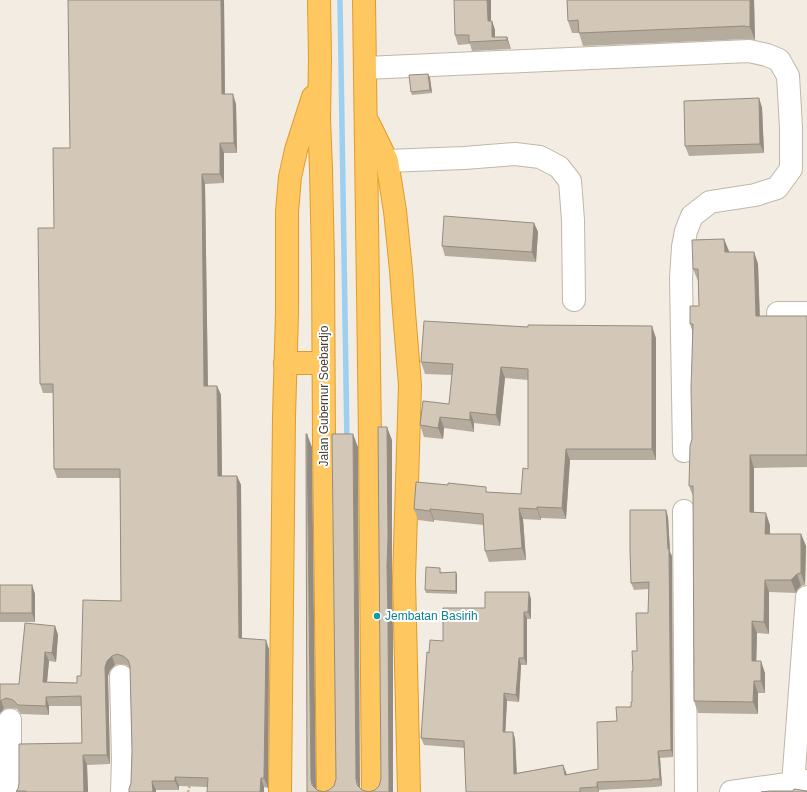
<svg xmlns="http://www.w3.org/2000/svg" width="807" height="792" viewBox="0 0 807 792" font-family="Helvetica,sans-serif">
<rect width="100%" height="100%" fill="#f2ece2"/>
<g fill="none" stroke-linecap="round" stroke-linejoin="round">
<path stroke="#9bd0f1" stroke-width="5.5" d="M340,0L347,442"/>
<defs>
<g id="minor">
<path d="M365,68L749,51L767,55L779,60L788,76L791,127V169L777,188L755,195L710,202L692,216L686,231L683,247L681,278L684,451"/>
<path d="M387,161L464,158L515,154L540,157L559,167L570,181L573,220L574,300"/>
<path d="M778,313H807"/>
<path d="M684,511L686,792"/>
<path d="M121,676L123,760L122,792"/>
<path d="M10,720V792"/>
<path d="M793,784L807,597"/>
<path d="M731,792L807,781"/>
</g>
<g id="highway">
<path d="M319,0L320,57L319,119L321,169L323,263L324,442L328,792"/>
<path d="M364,0L370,439L373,792"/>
<path d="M369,124L387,161L395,211L401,270L404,312L410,385L404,579L409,792"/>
<path d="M285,363H323"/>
<path d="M280,792L284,417L287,313V212L290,177L296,150L313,97"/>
</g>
</defs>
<use href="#minor" stroke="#c0b7a7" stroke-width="24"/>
<use href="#highway" stroke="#e19b2d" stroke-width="24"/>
<path stroke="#bfaf95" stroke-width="2.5" stroke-dasharray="2 2" stroke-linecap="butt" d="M188,792L190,785"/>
<use href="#minor" stroke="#fff" stroke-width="22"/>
<use href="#highway" stroke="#ffc75f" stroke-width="22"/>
</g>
<g fill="#b5ac9d">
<path d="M68,0H224L225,94L236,104L237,153H224V183L205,184L208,386H217L221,395L222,476H237L241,485L242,638L269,649L268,788L264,787V792H207V787L179,786V790H156L131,783L132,751L130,668L127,665L120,664L115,665L110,670L108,676L110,764L87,765L88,792H16V791L82,743L81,706H49V715L21,714L17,709L10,708L4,709L0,713V684H19L55,626L58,635L56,662L49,661L47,682L77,683L121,601L120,478H57L54,469L53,393H43L40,384L54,228L70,148Z"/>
<path d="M567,0H754L755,40L748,39L583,46L579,33H572L568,21Z"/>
<path d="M491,21H492L495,30V37H507L511,49L472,51L470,44L458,45L455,35Z"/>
<path d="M428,74L430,78L432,93L412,95L411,92Z"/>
<path d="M759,98L762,108L764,153L689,156L685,146Z"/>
<path d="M534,223L538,232L536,262L445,256L442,246Z"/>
<path d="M724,239L729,252H754L758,264L760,316H807V467L754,468V513L770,525V534H801L806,546L805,585L801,586L797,590L796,593L769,592V634L757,633L756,661L765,673V693H758V714L698,713L694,701L693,496L689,486L692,439V330L690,324L699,306L698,281L693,269Z"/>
<path d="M656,338V460H570L566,519L541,518V520L523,519L526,560L489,562L485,551L483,525L434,520V522L418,520L414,509L488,492L521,494L528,469V380L505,378L500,426L474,423V432L444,428L443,439L424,437L420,425L449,404L452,375L425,374L421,362Z"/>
<path d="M666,510L668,517L670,552L672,556L673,757L660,758L662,786L655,787L599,790V792H466L465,748L424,745L421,738L429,653L485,608L531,599V619H527V665H521L519,702L507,701L505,732H513L515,739L517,773L563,765L567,775L598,769L617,721L631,707L632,702L633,671L637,651L648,613L649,589L634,590L631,583L630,551Z"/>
<path d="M442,571V573L456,572L457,576V594L426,593L425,590Z"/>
<path d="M0,585H32L35,594V622H0Z"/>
</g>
<g fill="#948c80">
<path d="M221,0H224L225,104L222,94Z"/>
<path d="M487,0H491V31L488,21Z"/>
<path d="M750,0H754L755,40L750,27Z"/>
<path d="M492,21L495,30V40L492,37Z"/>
<path d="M507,37L511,49L507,40Z"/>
<path d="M428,74L430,78L432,93L430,90Z"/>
<path d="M233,94L236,104L237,153L234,143Z"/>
<path d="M759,98L762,108L764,153L760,144Z"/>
<path d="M220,143L224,153V183L220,174Z"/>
<path d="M202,174L205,184L208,395L204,386Z"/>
<path d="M534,223L538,232L536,262L532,252Z"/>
<path d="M724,239L729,251V264L725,252Z"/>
<path d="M754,252L758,264L760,329L756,316Z"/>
<path d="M652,326L656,338V460L652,449Z"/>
<path d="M501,367L505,378L500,426L496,415Z"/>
<path d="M217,386L221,395L222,485L218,476Z"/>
<path d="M470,412L474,423V432L470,420Z"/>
<path d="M440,417L444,428L443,439L438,428Z"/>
<path d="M387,427L392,440V579L393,632V792H389L387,566Z"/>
<path d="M307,434L312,447L316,792H315L311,780Z"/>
<path d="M353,434L358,447L360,792L356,779Z"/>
<path d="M566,449L570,460L566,519L562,508Z"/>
<path d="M750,455L754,468V525L750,512Z"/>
<path d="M237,476L241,485L242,647L239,638Z"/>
<path d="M537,507L541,518V520L537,509Z"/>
<path d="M519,508L523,519L526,560L522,548Z"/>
<path d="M430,509L434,520V522L430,511Z"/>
<path d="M666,510L668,517L670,552L672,556L673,757L671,750L668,549Z"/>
<path d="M766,513L770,525V546L765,534Z"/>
<path d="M801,534L806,546L805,585L801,573Z"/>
<path d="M456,572L457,576V594L456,591Z"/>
<path d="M797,574L801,586L797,590L796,593L791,580Z"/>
<path d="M765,580L769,592V634L764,622Z"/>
<path d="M32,585L35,594V622L32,613Z"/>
<path d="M529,592L531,599V619L528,612Z"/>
<path d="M524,612L527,619V665L524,658Z"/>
<path d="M752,621L757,633L756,673L752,661Z"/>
<path d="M55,626L58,635L56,662L52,653Z"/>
<path d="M266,640L269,649L268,788L264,778Z"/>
<path d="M45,652L49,661L46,692L43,682Z"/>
<path d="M112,656L115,665L110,670L108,676L110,764L107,755L105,667L107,661Z"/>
<path d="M519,658L521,665L519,702L516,695Z"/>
<path d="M761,661L765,673V693L761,681Z"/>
<path d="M754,681L758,693V714L753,702Z"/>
<path d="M504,693L507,701L505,739L503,732Z"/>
<path d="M46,697L49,706V715L46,706Z"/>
<path d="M1,700L4,709L0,713V701Z"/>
<path d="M513,732L515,739L517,781L514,774Z"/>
<path d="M658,751L660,758L662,786L660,779Z"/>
<path d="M83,755L87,765L88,792H84Z"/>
<path d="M563,765L566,772L568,782L565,775Z"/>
<path d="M175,777L179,786V790L175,781Z"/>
<path d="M261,778L264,787V792H260Z"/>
<path d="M152,781L156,790V792H153Z"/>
<path d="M597,782L599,790V792L597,787Z"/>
</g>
<g fill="#d3c8b7" stroke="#948c80">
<path d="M68,0H221L222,94H233L234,143H220V174H202L204,386H217L218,476H237L239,638L266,640L264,778H261L260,792H207L208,778L175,777V781H152L153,792H129V789L131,783L132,751L130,666L128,660L123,656L117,654L112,656L107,661L105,667L107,755H83L84,792H26V791H16L18,789L19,783V744L82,743L81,696L46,697V706L18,705L13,700L6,698L0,701V684H19L25,623L55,626L52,653L45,652L43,682L77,683V676H81L83,600L121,601L120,469H54L53,384H40L38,228H54L53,148H70Z"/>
<path d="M454,0H487L488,21H492V37H507V40L469,42V35H455Z"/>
<path d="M567,0H750V27L744,26L579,33L578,20L568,21Z"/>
<path d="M428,74L430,90L411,92L409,75Z"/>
<path d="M759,98L760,144L685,146L684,101Z"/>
<path d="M444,216L534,223L532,252L442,246Z"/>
<path d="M724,239L725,252H754L756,316H807V455H750V512L766,513L765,534H801V573L797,574L791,580H765L764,622L752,621V661H761V681H754L753,702L694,701L693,486H689L690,446L692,439L691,389L693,324H690V306H699L698,269H693L692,240Z"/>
<path d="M424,321L528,327V325L652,326V449H566L562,508L537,507V509L519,508L522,548L485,551L483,514L430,509V511L414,509L416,482L448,485V483L486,487V492L521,494L523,468L528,469V369L501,367L496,415L470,412V420L440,417L438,428L420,425L423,401L449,404L453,364L421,362Z"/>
<path d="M378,427H387L388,538L387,566L388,619L389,792H307L306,434H307L311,780L312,785L317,790L324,792L329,790L334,786L336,779L332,434H353L356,779L357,785L362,790L369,792L375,790L379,786L381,779Z"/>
<path d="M630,510H666L668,549H669L671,750L658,751L660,779H652V780L597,782V787L580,788V792H466L464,741L421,738L427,652L429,653L430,640L443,641V608H485V592H529L528,612H524V658H519L516,695L504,693L503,732H513L514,774L563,765L565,775L598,769L597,722L617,721L616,707H631V702H632V671H633L632,651H637L636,613H648L649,582L631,583L630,551Z"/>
<path d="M426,567L440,568V573L456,572V591L425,590Z"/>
<rect x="0" y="585" width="32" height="28"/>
<path d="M794,789L807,791V792H761L770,791H793Z"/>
</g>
<circle fill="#0f9aa8" stroke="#fff" stroke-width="1.5" cx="377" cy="616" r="4"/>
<g text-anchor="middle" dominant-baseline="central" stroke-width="4" stroke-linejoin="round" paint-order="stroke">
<g font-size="12" fill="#433c32" stroke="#fff">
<text transform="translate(324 396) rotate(-90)">Jalan Gubernur Soebardjo</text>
</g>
<g font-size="12" fill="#0d838f" stroke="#fff" text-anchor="start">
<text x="385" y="616">Jembatan Basirih</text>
</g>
</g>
</svg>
